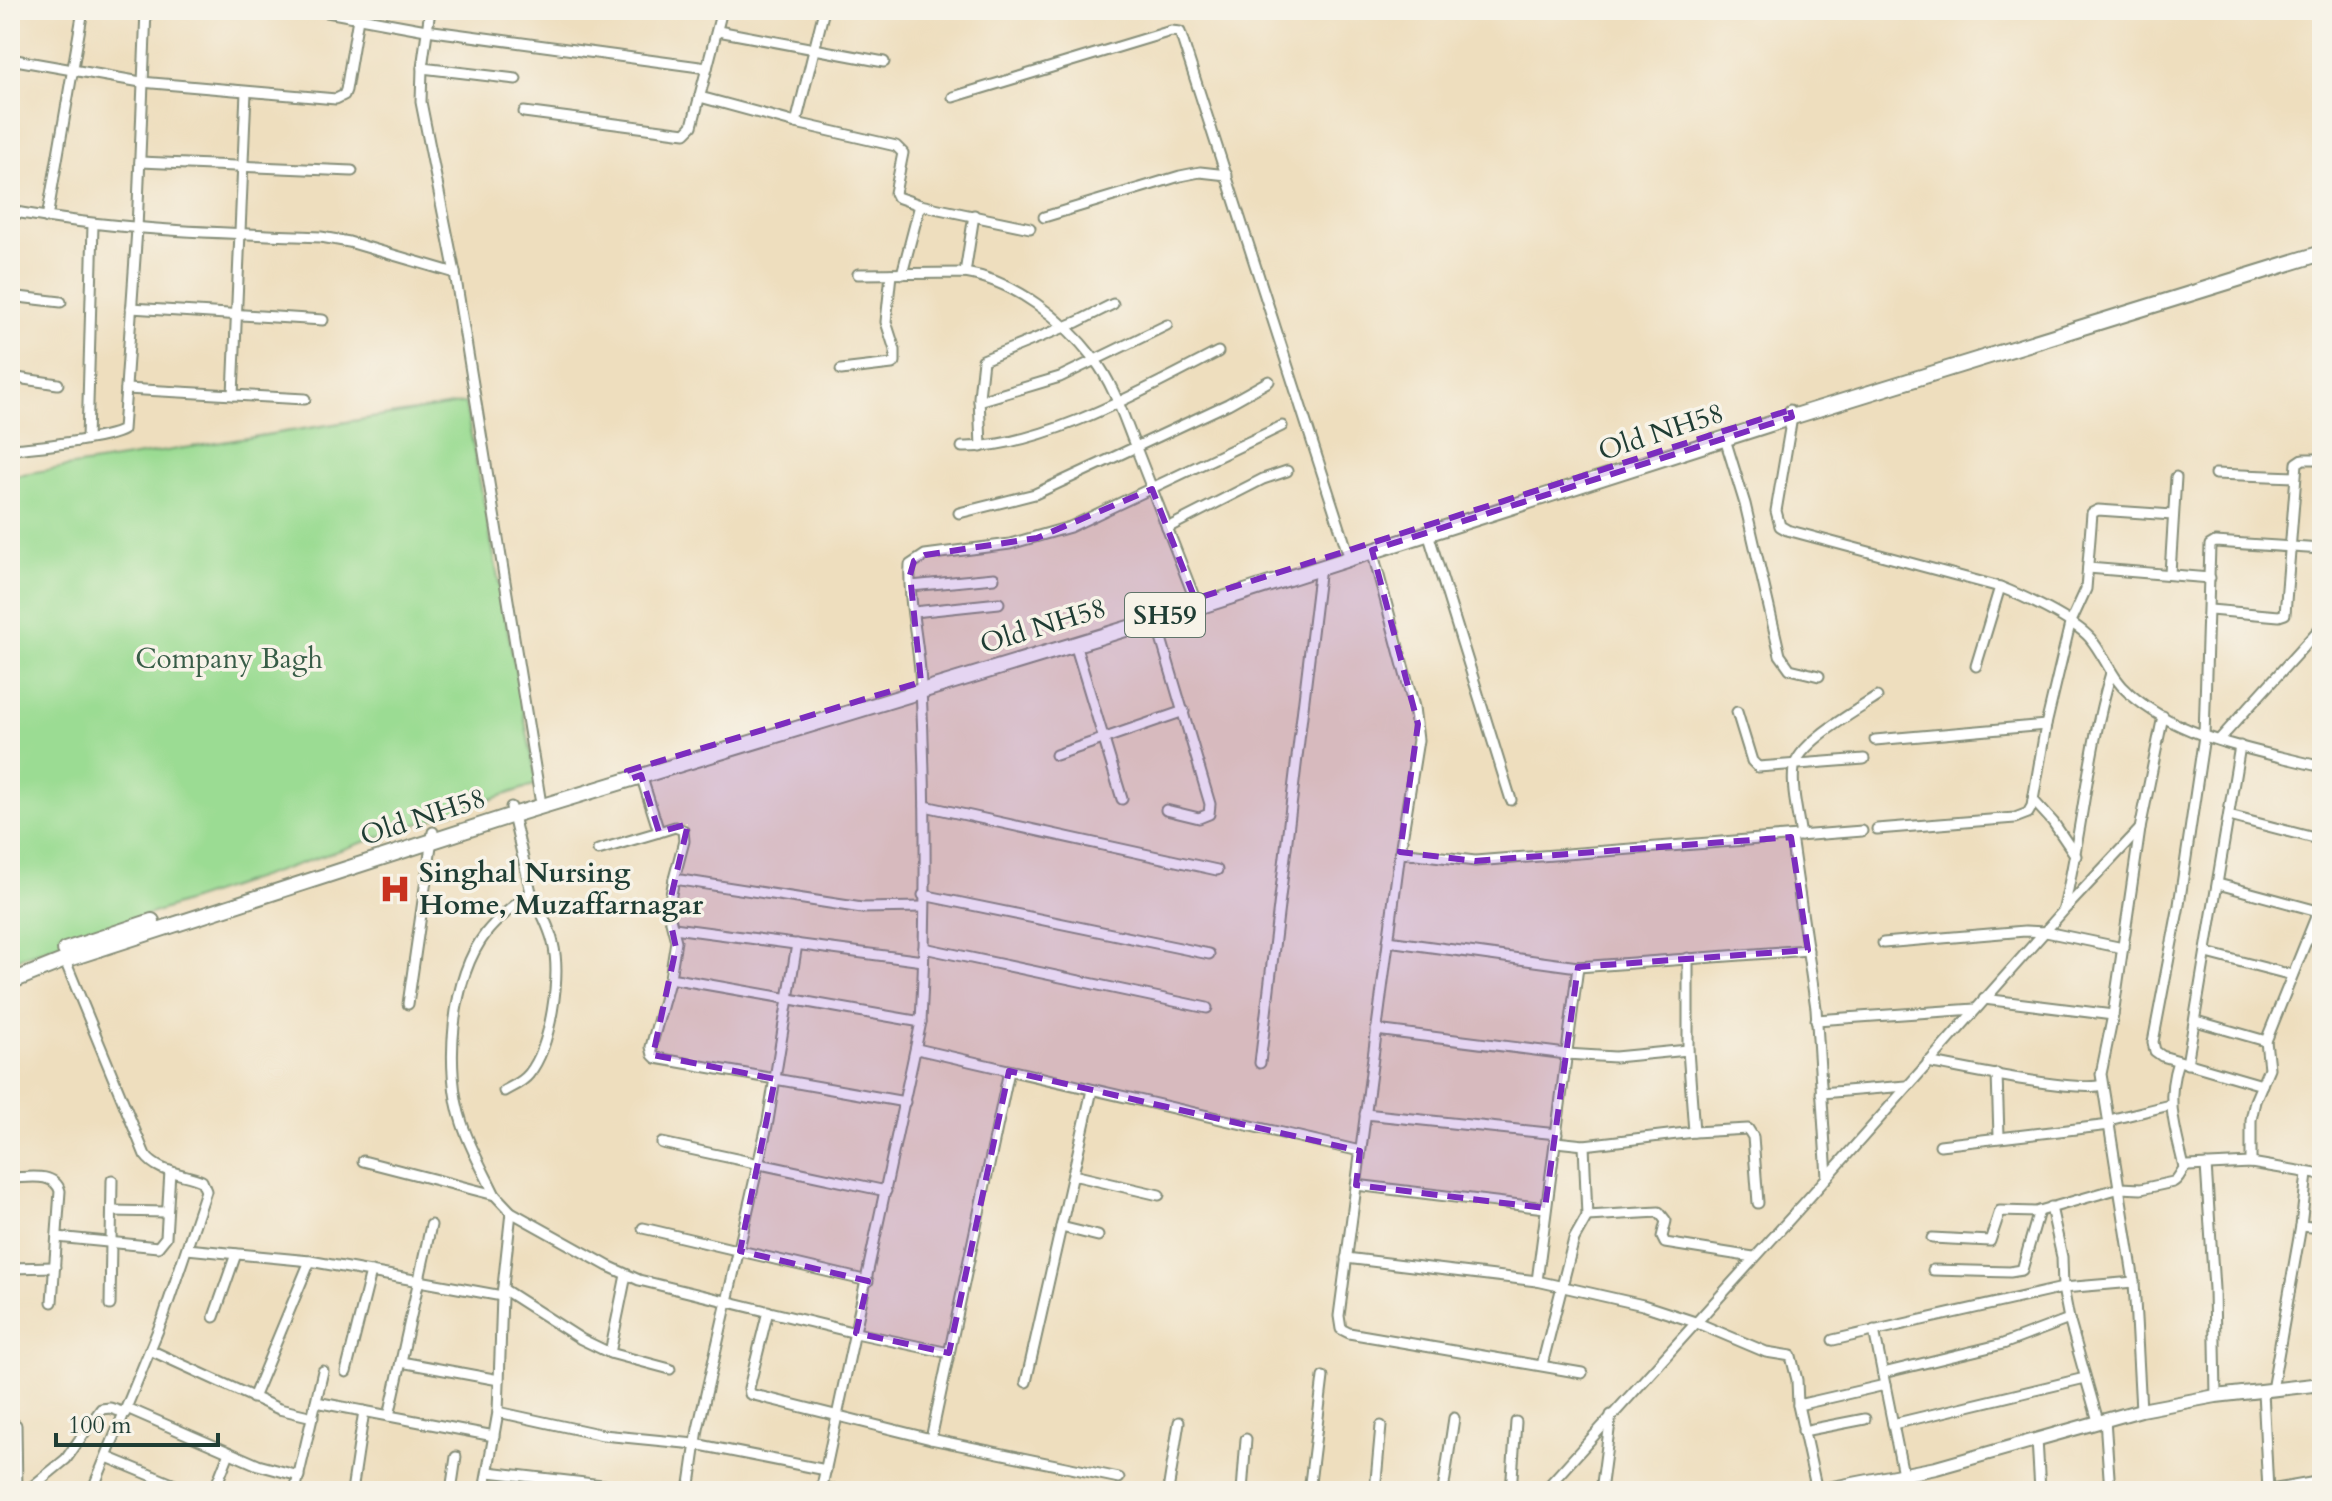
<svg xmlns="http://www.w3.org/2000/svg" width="2332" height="1501" viewBox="0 0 2332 1501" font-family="Cardo,serif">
<rect width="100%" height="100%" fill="#f7f3e8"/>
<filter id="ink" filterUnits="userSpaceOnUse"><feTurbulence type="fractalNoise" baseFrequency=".0125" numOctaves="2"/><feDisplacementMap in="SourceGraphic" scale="16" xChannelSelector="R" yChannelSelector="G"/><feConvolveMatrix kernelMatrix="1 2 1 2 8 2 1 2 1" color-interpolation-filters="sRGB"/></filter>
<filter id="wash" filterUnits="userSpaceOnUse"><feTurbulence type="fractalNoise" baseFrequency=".006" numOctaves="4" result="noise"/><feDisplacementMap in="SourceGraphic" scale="32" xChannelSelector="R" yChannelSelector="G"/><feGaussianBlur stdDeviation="1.8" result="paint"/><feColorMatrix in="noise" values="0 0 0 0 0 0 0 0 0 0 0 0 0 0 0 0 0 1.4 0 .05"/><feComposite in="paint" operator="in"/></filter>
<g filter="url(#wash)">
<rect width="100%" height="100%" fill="#eedebe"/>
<path fill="#9bdc93" stroke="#5d8c64" stroke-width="2" d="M465,403L537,784L10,961V476Z"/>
</g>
<g filter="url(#ink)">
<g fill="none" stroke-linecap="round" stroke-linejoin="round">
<defs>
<g id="minor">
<path d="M316,10L426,30L707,68"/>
<path d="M430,10L422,68L421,102L455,273L540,798"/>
<path d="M10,27L14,10"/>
<path d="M718,31L884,62"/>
<path d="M10,59L141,82L336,99L344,95L346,90L358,18"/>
<path d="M422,68L516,79"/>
<path d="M700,97L796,123L896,146L903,153L895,193L897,197L920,205L1030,228"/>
<path d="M953,97L1171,31L1180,32L1347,550"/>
<path d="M524,112L685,133L692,126L722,10"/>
<path d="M796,123L824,10"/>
<path d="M140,162L352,171"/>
<path d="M10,211C113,230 216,233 321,237L349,242L455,273"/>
<path d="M1044,217L1180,176L1200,172L1227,175"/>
<path d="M47,218L83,10"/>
<path d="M965,273L974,215"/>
<path d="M858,274L965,273C1015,281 1063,319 1094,359C1115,386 1125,422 1138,453C1158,504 1178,555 1198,607"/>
<path d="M902,274L920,205"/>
<path d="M10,296L61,302"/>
<path d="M131,308L323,320"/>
<path d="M841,370L892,364L895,362V350L886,322L891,274"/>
<path d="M10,377L58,384"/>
<path d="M126,389L305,399"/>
<path d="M233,395L246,92"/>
<path d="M979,401L1060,377L1167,325"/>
<path d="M10,403L14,378"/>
<path d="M1790,410L1792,417L1776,511L1780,526L1787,530L2000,587C2023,596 2074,620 2090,638C2105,656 2111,678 2129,693C2182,740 2256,750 2322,767"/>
<path d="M87,439L93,225"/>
<path d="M1725,439L1745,504L1780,655L1790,669L1819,676"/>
<path d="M962,447C1041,449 1148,388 1218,352"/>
<path d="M981,447L979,397L983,360L1077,322L1113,304"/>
<path d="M10,449C30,448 109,439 123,430L137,229L146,10"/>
<path d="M2215,474L2295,477"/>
<path d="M959,513L1035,494L1228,404L1269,381"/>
<path d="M1167,528L1263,479L1287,471"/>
<path d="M1428,533L1511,800"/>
<path d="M1372,550L1414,707L1418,740L1400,852L1339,1316L1341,1329L1349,1333L1582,1373"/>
<path d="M2088,568L2210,578"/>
<path d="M2170,573L2176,477"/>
<path d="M911,586L994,578"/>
<path d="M2210,610L2279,616L2285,614L2297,463L2303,459H2322"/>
<path d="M914,612L999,603"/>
<path d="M1155,618L1210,804L1209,814L1199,818L1166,810"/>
<path d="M1075,644L1122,799"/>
<path d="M1976,666L2000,587"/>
<path d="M1737,712L1752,761L1758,767L1864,759"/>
<path d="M1875,740L2046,725"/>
<path d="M2219,740L2322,626"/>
<path d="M1056,755L1184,711"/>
<path d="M641,775L659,832L675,827L683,830L684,841L674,879L862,908L923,907"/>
<path d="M2033,800L2053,822L2076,856"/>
<path d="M925,806L1217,870"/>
<path d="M511,807L531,892C516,905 498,917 486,933C451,978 444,1070 462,1123C470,1148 484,1172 495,1195L511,1212L608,1266L639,1280L856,1333L949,1353"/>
<path d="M2229,816L2322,840"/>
<path d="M1877,829L2015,818L2028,813L2032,806L2046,725L2070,624L2086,589L2092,513L2098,510L2173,515"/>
<path d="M1801,836C1798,815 1791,789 1794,768C1798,743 1856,711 1877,697"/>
<path d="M1791,837L1816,1008L1827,1177"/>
<path d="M598,850L659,832"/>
<path d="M1400,852L1475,861L1862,831"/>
<path d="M674,879L668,910L676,941L670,978L921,1022"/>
<path d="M2218,884L2318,911"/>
<path d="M923,895L1209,954"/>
<path d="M2064,908C2082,831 2088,749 2111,673"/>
<path d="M674,928L923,961"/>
<path d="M1388,941L1578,967L1808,950"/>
<path d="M1883,943L2025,931L2046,932L2123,948"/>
<path d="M924,948L1207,1008"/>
<path d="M2207,953L2292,975"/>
<path d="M64,958L145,1155C158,1173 183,1173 202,1181L206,1191L163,1318L92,1491"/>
<path d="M1688,958V1050L1694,1132"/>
<path d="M670,978L651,1047L653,1055L656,1058L905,1102"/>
<path d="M1984,999L2113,1015"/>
<path d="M408,1004L433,832"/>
<path d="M1816,1020L1975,1009"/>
<path d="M2196,1021L2266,1041"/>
<path d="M1376,1030L1566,1054L1615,1057L1688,1050"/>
<path d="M917,1049L1360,1151"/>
<path d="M2178,1061C2165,1101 2175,1128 2184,1167"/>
<path d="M1928,1062C1959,1068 2079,1093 2102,1085"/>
<path d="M1260,1063L1320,567"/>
<path d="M2187,1064L2240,746"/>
<path d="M1997,1074L1999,1136"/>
<path d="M2262,1085L2162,1056L2155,1051L2153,1042L2179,905L2204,736L2210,545L2215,542L2322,549"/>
<path d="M504,1091C513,1086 523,1082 529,1074C551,1047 561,976 553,943C549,925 539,908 531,892"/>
<path d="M1821,1093L1906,1086"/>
<path d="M1365,1114L1557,1134"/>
<path d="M2109,1120L2170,1105"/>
<path d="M1556,1142L1584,1145L1694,1132L1748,1129L1753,1137L1758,1203"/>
<path d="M662,1143L886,1191"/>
<path d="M1940,1145L2110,1125"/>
<path d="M363,1161L495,1195"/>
<path d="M2251,1163V1120L2255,1101L2269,1068L2266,1041L2322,902"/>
<path d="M2206,1165L2214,1289L2216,1396"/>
<path d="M1073,1175L1159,1195"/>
<path d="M10,1178C27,1178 54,1171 60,1191L52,1302"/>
<path d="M1356,1185L1545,1208"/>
<path d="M2051,1207L2062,1257L2063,1288L2069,1319L2098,1421"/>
<path d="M112,1211L167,1212"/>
<path d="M1587,1216L1659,1212L1666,1221L1662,1237L1665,1243L1753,1257"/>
<path d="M2301,1226L2322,1228"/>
<path d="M1061,1227L1098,1236"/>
<path d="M643,1228L868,1281"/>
<path d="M57,1237L158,1247L166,1237L170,1171"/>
<path d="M1932,1238L1990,1241L2000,1211L2036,1212L2120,1188L2141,1189L2173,1182C2181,1178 2180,1169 2188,1166L2251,1163L2322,1175"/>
<path d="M187,1249L310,1261L502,1296"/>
<path d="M1346,1258L1537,1281L1643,1305L1695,1322L1766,1352L1791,1356L1797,1380L1798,1405L1817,1491"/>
<path d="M10,1268L55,1267"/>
<path d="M1933,1270L2010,1272L2022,1270L2039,1211"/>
<path d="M1537,1281L1578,967"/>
<path d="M503,1289L581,1339L610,1353L626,1275"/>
<path d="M110,1305L112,1180"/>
<path d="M768,1311L749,1388L750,1394L931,1439L1119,1478"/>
<path d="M214,1317L236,1254"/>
<path d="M1833,1340L2063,1288L2134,1282"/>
<path d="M150,1350L279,1409L313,1417"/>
<path d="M610,1353L670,1369"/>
<path d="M401,1362L499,1380"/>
<path d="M1542,1365L1574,1239L1587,1216L1584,1145"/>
<path d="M346,1372L371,1272"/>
<path d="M1883,1373L2003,1344L2069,1319"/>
<path d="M1026,1382L1092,1090"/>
<path d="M1885,1385L1903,1474"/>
<path d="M2272,1390L2301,1226L2307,1174"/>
<path d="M2263,1391L2268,1491"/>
<path d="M253,1398L310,1261"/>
<path d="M316,1402L494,1436"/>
<path d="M1798,1405L1885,1385L1874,1330"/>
<path d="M127,1408L258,1465L299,1476"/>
<path d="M2141,1410L2134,1282L2101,1074L2113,1015L2140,829L2163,716"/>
<path d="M498,1412L603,1435L695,1444L826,1470"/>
<path d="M389,1416L431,1225"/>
<path d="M2105,1419L2110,1491"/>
<path d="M1893,1424L2085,1378"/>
<path d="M16,1425L17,1491"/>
<path d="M1803,1431L1865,1419"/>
<path d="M931,1439L1009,1071"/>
<path d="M2037,1439L2040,1491"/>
<path d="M107,1457L189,1491"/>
<path d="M489,1472L654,1491"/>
<path d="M822,1487L840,1491"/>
<path d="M22,1491L33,1486L66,1459L101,1409L110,1408L125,1413"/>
<path d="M214,1491L229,1453"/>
<path d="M295,1491L323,1371"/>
<path d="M352,1491L364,1411"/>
<path d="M451,1491L456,1457"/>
<path d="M484,1491L498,1412L502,1296L511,1212"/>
<path d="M689,1491L698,1429L768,1121L797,944"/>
<path d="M821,1491L921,1022C927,911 926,798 921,687C920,646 908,605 910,565L925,555L1010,544L1070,527L1282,426"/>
<path d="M1168,1491L1179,1422"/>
<path d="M1242,1491L1246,1439"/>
<path d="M1309,1491L1323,1377"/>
<path d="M1375,1491L1381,1426"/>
<path d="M1443,1491L1454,1418"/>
<path d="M1511,1491L1516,1422"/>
<path d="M1544,1491L1807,1200L2064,910L2140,829"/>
<path d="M1601,1491L1611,1415"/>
<path d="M2265,1491L2322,1481"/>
</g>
<path id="tertiary" d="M1817,1491L1936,1468L2141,1410L2216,1396L2322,1384"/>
<g id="primary">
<path d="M65,950L152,921"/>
<path d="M10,982L65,960L513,815L1198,607L1792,417L2322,253"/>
</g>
</defs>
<use href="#minor" stroke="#868e79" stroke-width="13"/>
<use href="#tertiary" stroke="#868e79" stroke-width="16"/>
<use href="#primary" stroke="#868e79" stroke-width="18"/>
<use href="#minor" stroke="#fff" stroke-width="9"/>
<use href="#tertiary" stroke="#fff" stroke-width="12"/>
<use href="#primary" stroke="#fff" stroke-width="14"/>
</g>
</g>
<path fill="#7b2cbf" fill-opacity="0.2" stroke="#7b2cbf" stroke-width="6" stroke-dasharray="16 10" stroke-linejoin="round" d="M1790,410L1792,417L1372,550L1418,724L1400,852L1475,861L1791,837L1808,950L1578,967L1545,1208L1356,1185L1360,1151L1009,1071L949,1353L856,1333L868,1281L740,1251L775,1079L653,1055L676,948L668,910L688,824L659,832L641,775L630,779L627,771L921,682L910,575L914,561L925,555L1037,538L1152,489L1195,599Z"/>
<defs>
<symbol id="hospital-bare" viewBox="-9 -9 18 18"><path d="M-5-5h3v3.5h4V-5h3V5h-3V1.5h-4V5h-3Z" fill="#c8321e" stroke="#f7f3e8" stroke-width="2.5" paint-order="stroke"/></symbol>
</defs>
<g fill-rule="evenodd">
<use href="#hospital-bare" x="373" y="867" width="44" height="44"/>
</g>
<g text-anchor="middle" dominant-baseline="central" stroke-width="7" stroke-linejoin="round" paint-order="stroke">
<rect fill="#f7f3e8" stroke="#60746a" stroke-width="2" x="1125" y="593" width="80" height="44" rx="6"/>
<g font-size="26" font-weight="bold" fill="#1f3d34">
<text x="1165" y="615">SH59</text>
</g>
<g font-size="28" fill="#1f3d34" stroke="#f7f3e8">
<text transform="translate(1661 432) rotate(-18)">Old NH58</text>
<text transform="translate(1043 626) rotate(-17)">Old NH58</text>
<text transform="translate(423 817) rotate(-18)">Old NH58</text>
</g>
<g font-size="28" fill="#385d47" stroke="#f7f3e8">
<text x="229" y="659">Company Bagh</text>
</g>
<g font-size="28" font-weight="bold" fill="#1f3d34" stroke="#f7f3e8" text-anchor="start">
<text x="419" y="873">Singhal Nursing<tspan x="419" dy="32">Home, Muzaffarnagar</tspan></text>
</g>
</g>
<rect width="2332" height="1501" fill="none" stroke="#f7f3e8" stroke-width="40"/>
<path d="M56 1433v12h162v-12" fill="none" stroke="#1f3d34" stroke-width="4"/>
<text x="68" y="1433" font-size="24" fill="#1f3d34" stroke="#f7f3e8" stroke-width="6" paint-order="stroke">100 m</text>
</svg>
